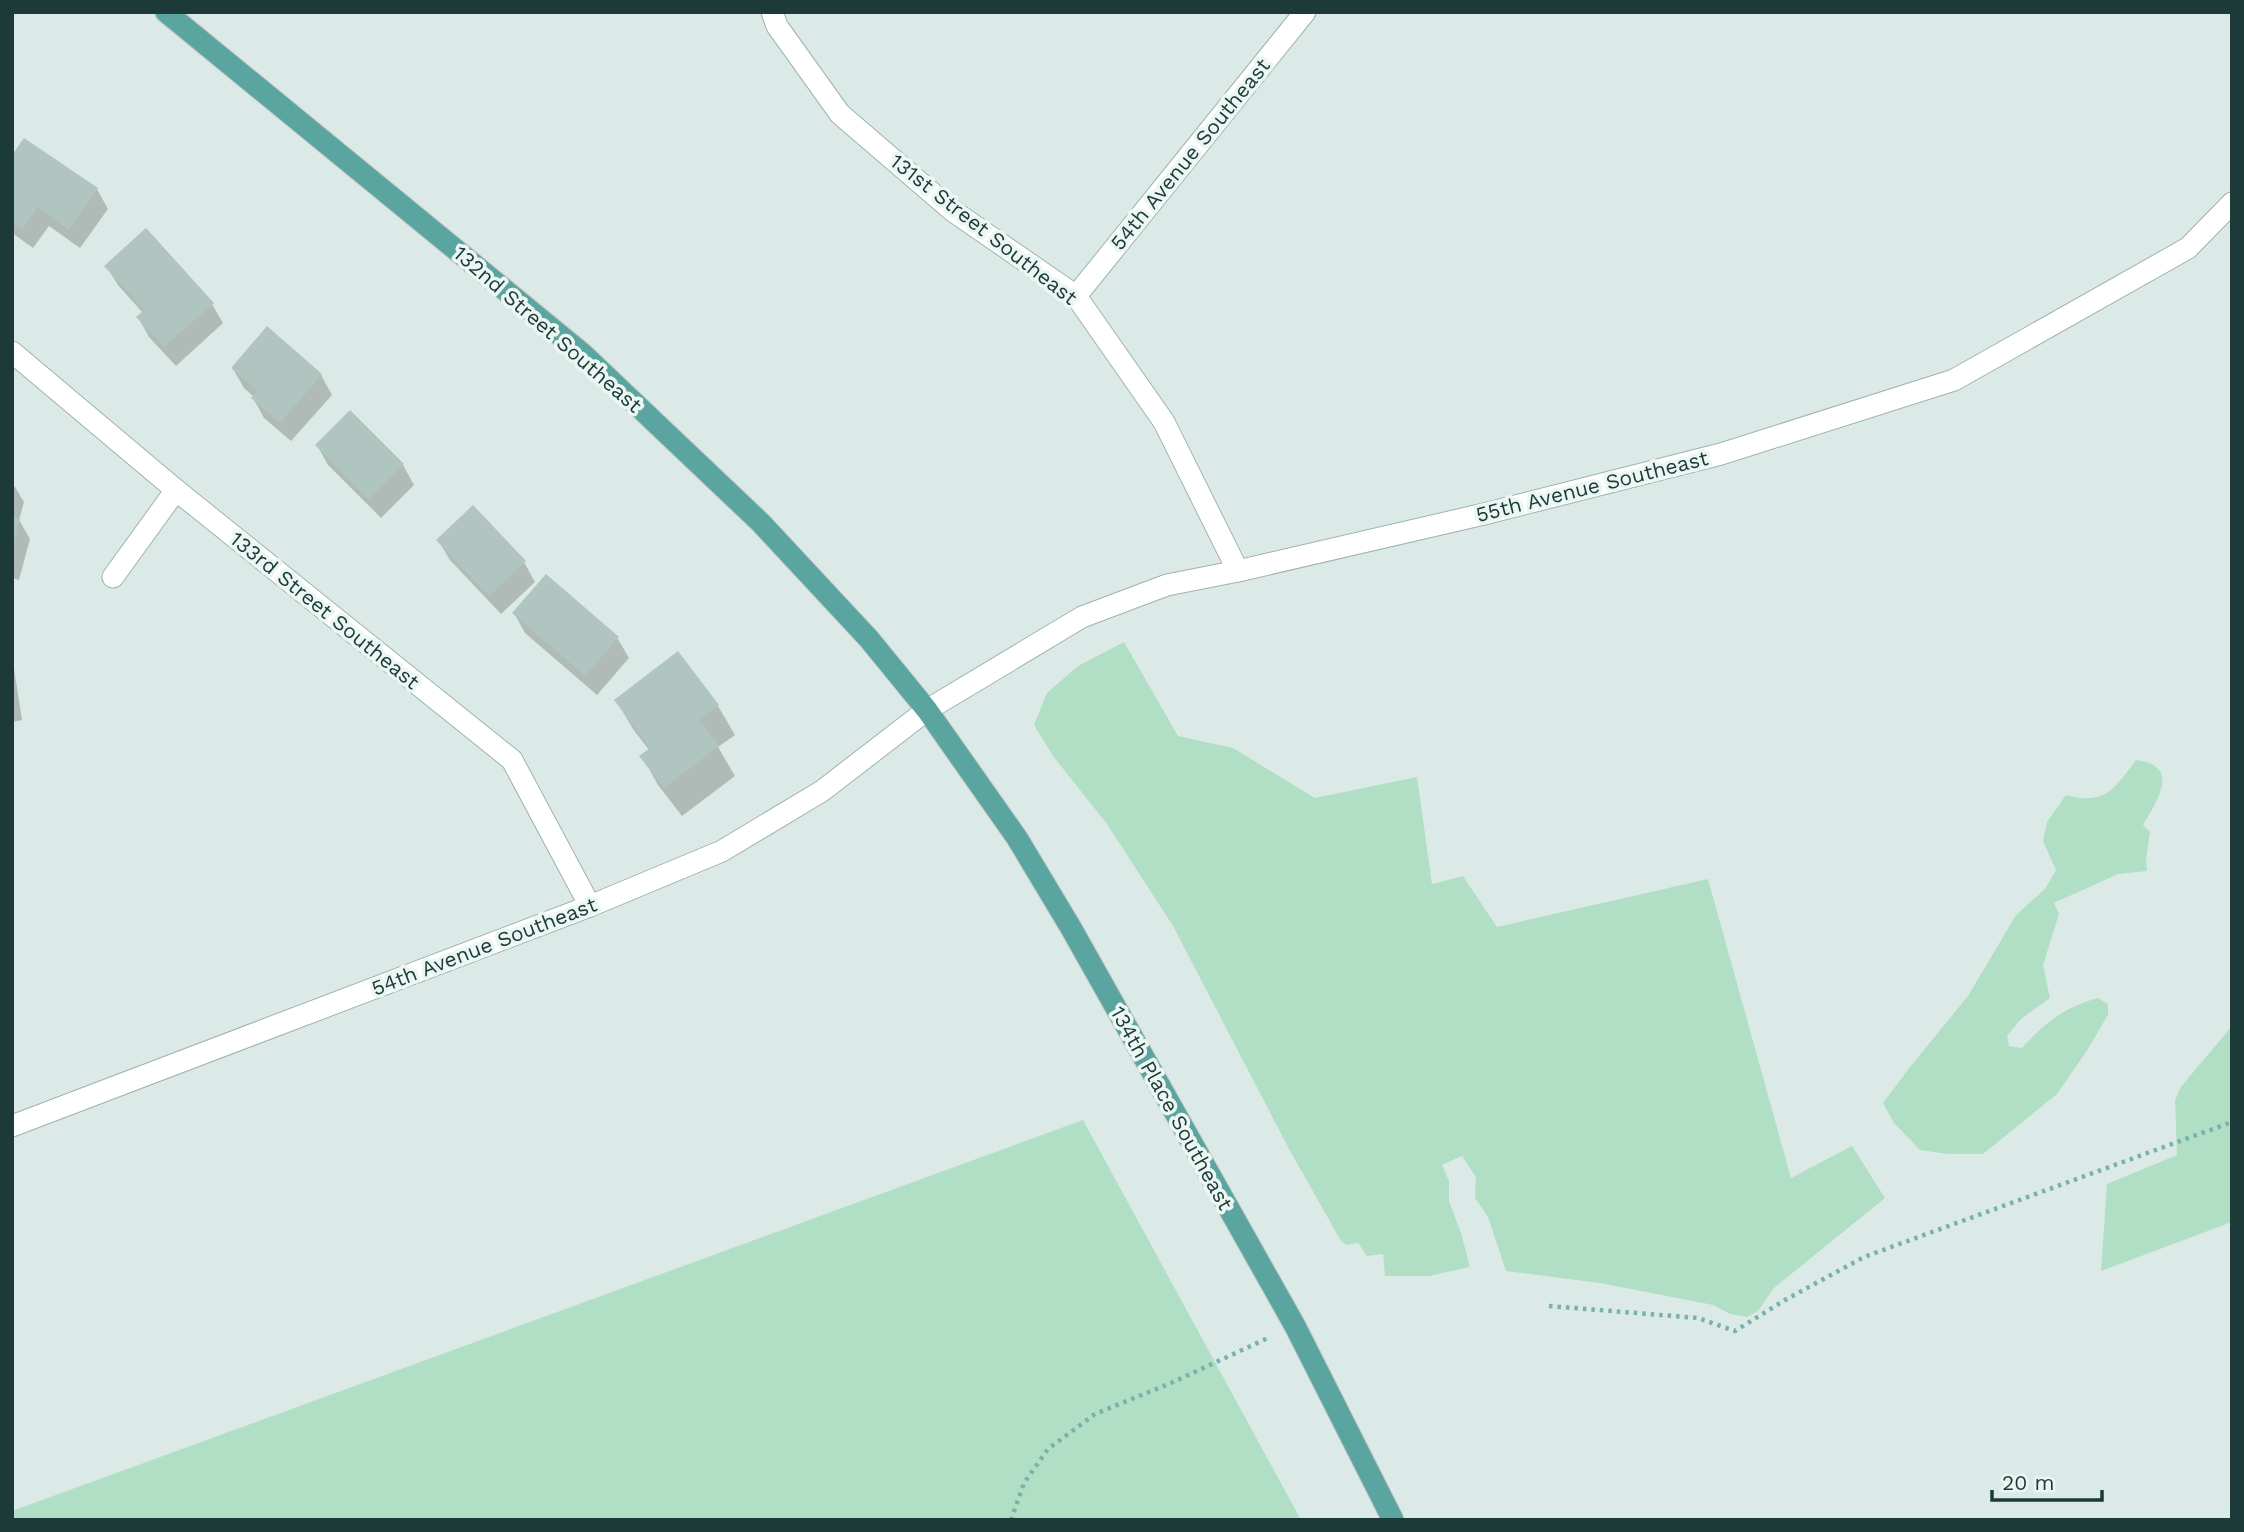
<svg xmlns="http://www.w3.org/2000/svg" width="2244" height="1532" viewBox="0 0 2244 1532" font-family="'Work Sans',sans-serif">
<rect width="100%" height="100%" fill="#dceae7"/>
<g fill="#b1dfc6">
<path d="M1124,642L1178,736L1233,748L1315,798L1417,777L1432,884L1463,876L1497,927L1708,879L1791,1178L1852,1146L1885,1198L1774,1288L1758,1311L1747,1317L1730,1314L1713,1305L1600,1283L1506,1271L1488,1217L1475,1198L1476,1177L1462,1156L1442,1165L1449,1181V1201L1461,1233L1470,1267L1429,1276H1385L1383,1254L1367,1256L1358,1243L1347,1245L1341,1241L1289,1149L1173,926L1107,824L1053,756L1034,725L1047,693L1078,666Z"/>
<path d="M2136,760C2182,766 2157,800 2143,825L2150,832L2146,860L2147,871L2118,874L2054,903L2059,914L2043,965L2050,998L2021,1019L2007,1036L2009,1046L2022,1048C2044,1023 2065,1007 2098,998L2108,1004V1015L2088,1049L2057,1094L1983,1154H1948L1920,1150L1894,1123L1883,1103L1910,1067L1968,996L2016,915L2045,889L2056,870L2043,841L2047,822L2066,795C2105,806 2115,788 2136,760Z"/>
<path d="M2232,1026V1222L2101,1271L2107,1184L2177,1155L2175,1101L2180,1088Z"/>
<path d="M1083,1120L1301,1520H12V1511Z"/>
</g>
<g fill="#0003">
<path d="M12,158L97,189L108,209L80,248L49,226L33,248L12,233Z"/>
<path d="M106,266L212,304L223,323L176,366L149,337L138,317L143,313L118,285Z"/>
<path d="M233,369L321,375L332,395L291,441L264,418L253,398L254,397L244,388Z"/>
<path d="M350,412L403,465L414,485L381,518L328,465L317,445Z"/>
<path d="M12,482L24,502L19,520L30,539L19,580L12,578Z"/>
<path d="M438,540L524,562L535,582L501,614L450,560Z"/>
<path d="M514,613L618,639L629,658L597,695L525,633Z"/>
<path d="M678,653L718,706L735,735L718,747L735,776L682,816L658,785L642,756L649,750L633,729L616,700Z"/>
<path d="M12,656L22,720L12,722Z"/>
</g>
<g fill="#b1c5c0">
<path d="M24,138L98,188L69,230L38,207L22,229L12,223V155Z"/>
<path d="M146,228L214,303L164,347L136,317L144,310L104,266Z"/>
<path d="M267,326L322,374L280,423L251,398L257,391L231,368Z"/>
<path d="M350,410L404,464L369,500L315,445Z"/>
<path d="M473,505L526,561L489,596L436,540Z"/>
<path d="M12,516L20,519L13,545H12Z"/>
<path d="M546,574L619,637L585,676L512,613Z"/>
<path d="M678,651L719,705L699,720L719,746L664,788L639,756L650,748L614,700Z"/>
</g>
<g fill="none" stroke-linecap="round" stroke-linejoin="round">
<defs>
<g id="minor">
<path d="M772,12L777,26L840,114L953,211L1076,296L1164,422L1238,571"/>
<path d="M1076,296L1305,12"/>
<path d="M12,352L176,490L512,760L590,906"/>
<path d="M113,577L176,490"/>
<path d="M12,1126L590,906L722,851L822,791L927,710L1082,617L1167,585L1238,571L1484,514L1721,454L1954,380L2188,248L2232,203"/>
</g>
<path id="primary" d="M166,12L583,354L761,523L869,639L927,710L1017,838L1071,928L1295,1326L1393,1520"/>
</defs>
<use href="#minor" stroke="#9fb2af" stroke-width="23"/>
<use href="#primary" stroke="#bbc4c3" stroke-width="23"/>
<g stroke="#78b2ab" stroke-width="4.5" stroke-dasharray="3.5 5" stroke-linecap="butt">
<path d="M1549,1306L1698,1318L1735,1331L1785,1300L1864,1257L2232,1122"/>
<path d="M1011,1520L1024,1483L1048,1449L1095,1414L1171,1383L1268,1338"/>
</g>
<use href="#minor" stroke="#fff" stroke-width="21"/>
<use href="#primary" stroke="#5ba5a0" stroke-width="21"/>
</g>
<g text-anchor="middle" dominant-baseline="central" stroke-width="7" stroke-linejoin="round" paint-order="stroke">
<g font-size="21" fill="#1c3b38" stroke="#ecf7f4">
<text transform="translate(1190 154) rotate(-51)">54th Avenue Southeast</text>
<text transform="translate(984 229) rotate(38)">131st Street Southeast</text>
<text transform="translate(548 329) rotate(41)">132nd Street Southeast</text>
<text transform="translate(1592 486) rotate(-14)">55th Avenue Southeast</text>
<text transform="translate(325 610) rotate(39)">133rd Street Southeast</text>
<text transform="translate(484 946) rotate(-21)">54th Avenue Southeast</text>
<text transform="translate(1172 1108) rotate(61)">134th Place Southeast</text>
</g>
</g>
<rect width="2244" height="1532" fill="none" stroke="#1c3b38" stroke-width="28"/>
<path d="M1992 1490v10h110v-10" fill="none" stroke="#1c3b38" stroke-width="3.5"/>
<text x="2002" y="1490" font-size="21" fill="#1c3b38" stroke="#ecf7f4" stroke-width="5" paint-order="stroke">20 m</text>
</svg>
